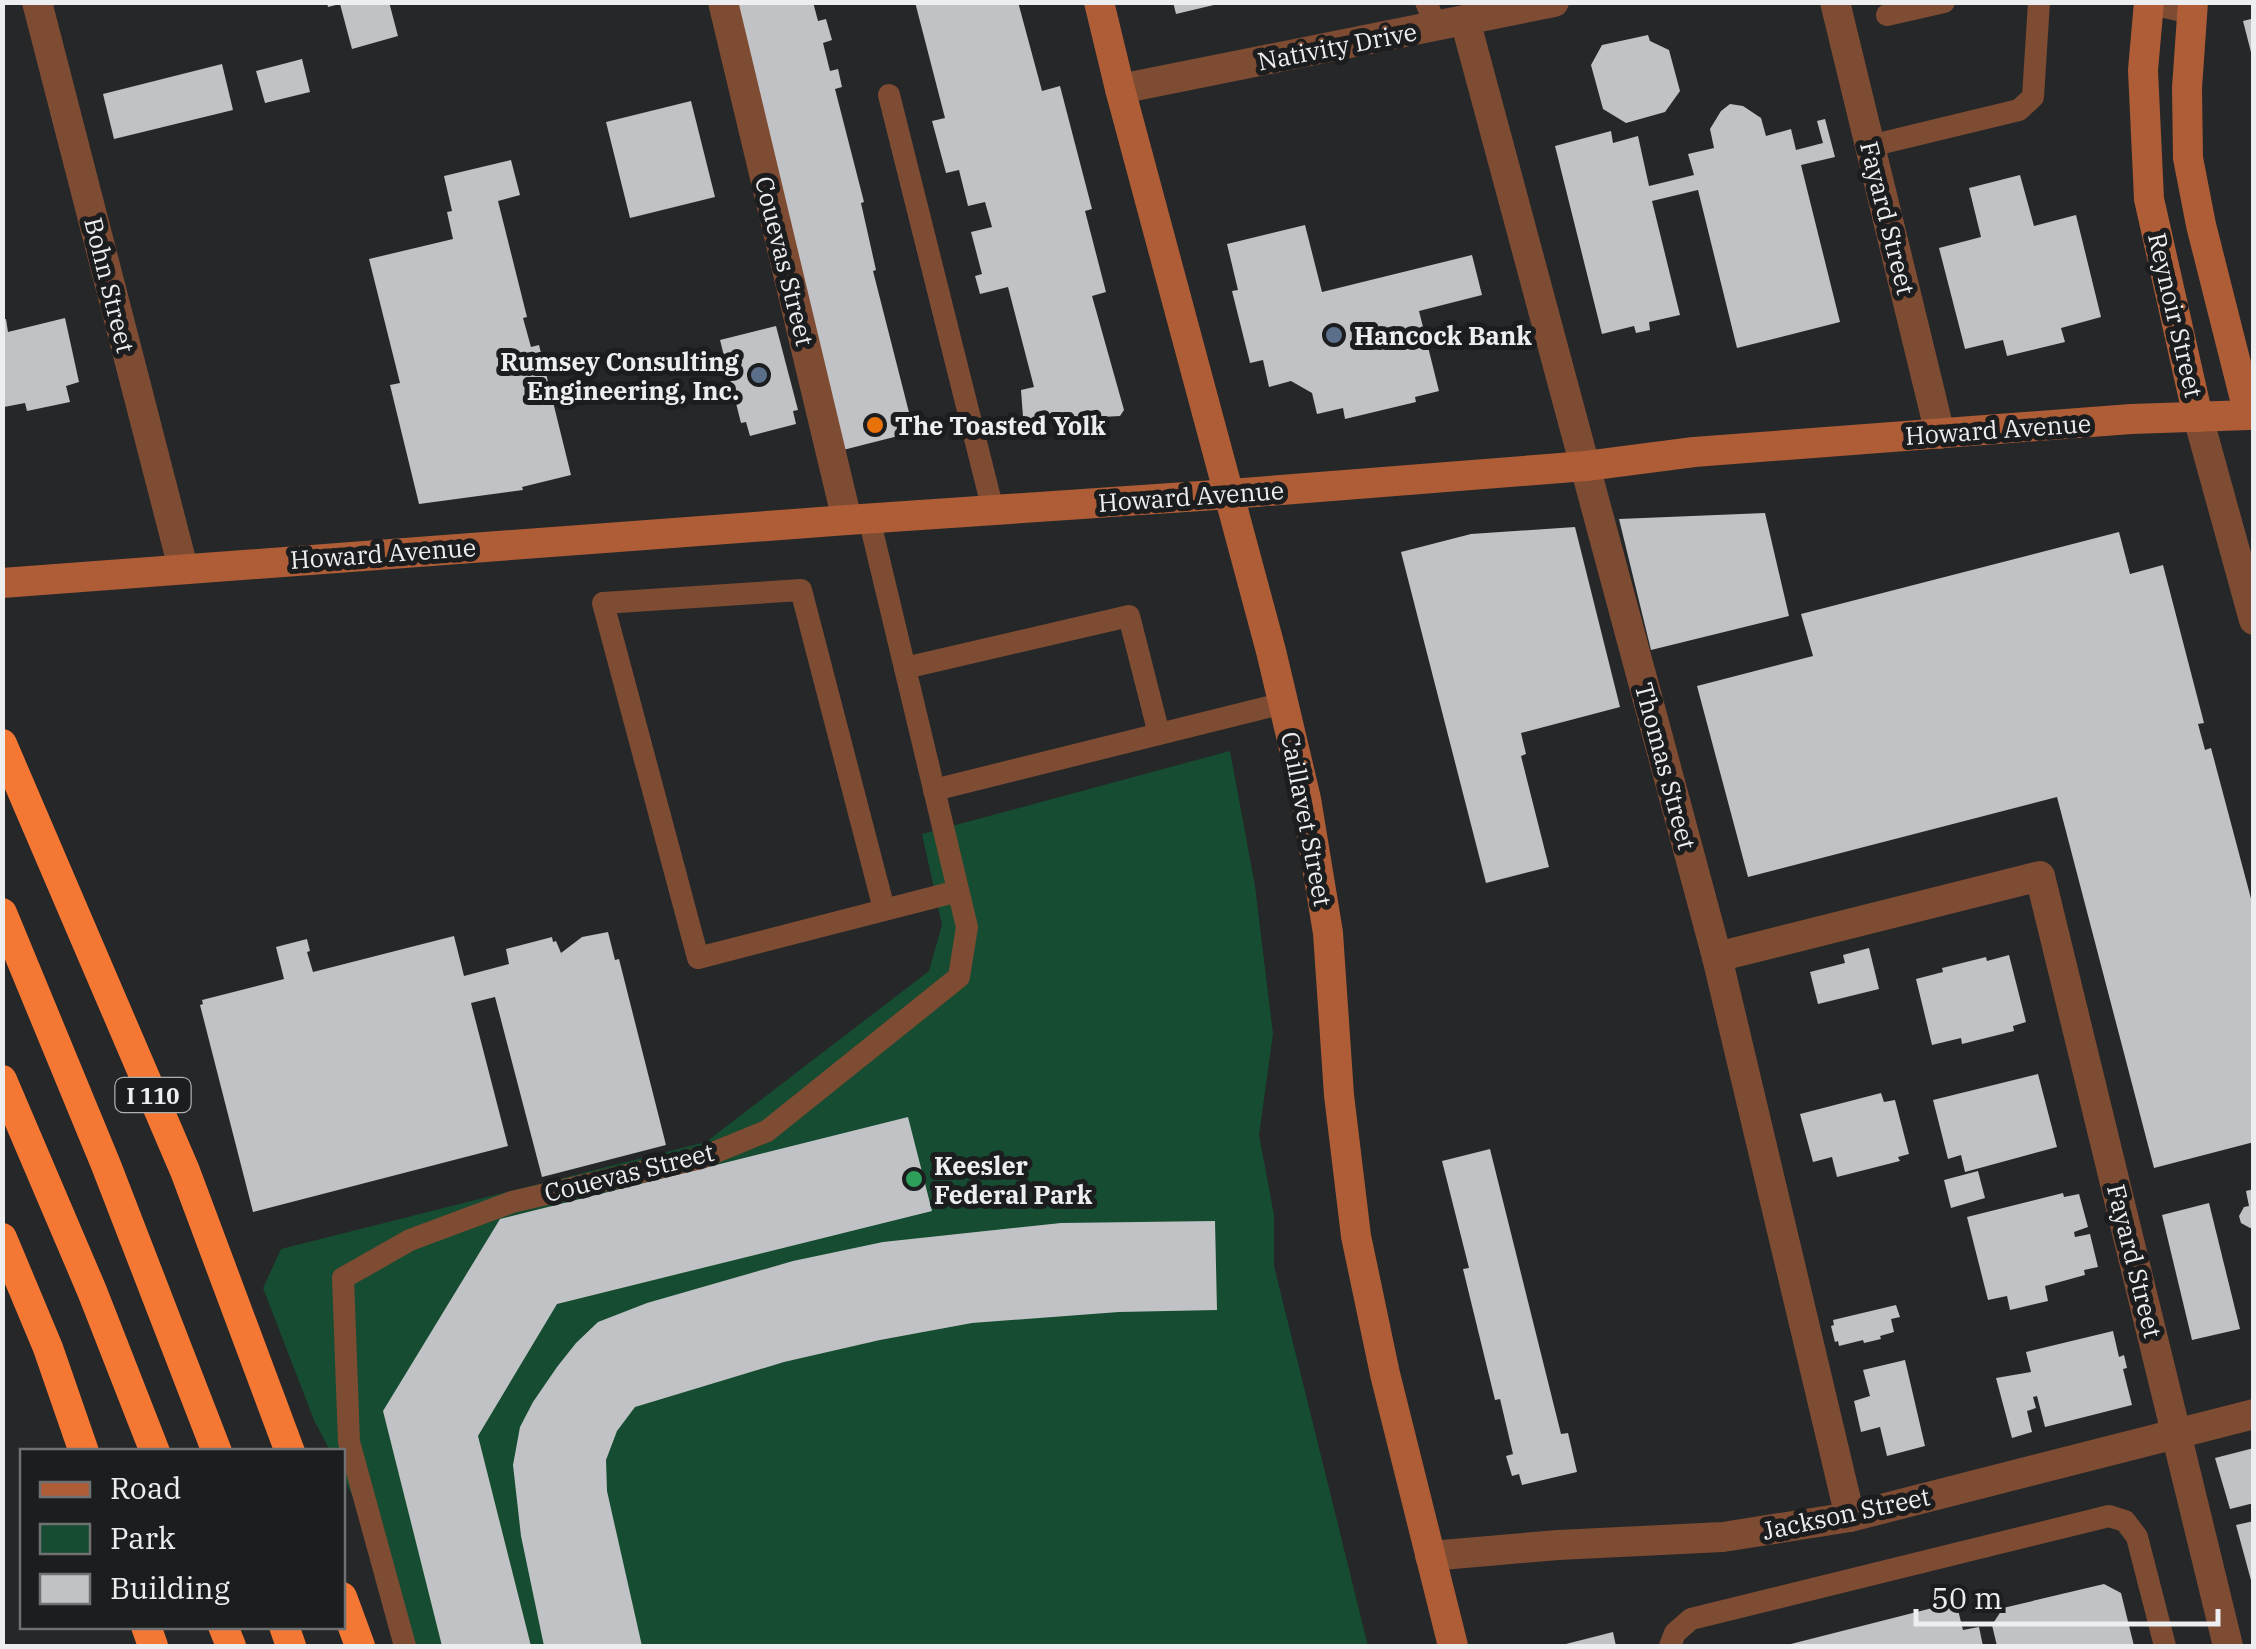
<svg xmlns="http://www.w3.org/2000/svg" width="2256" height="1649" viewBox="0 0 2256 1649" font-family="'IBM Plex Serif',serif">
<rect width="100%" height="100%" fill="#252729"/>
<path fill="#164c31" d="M1230,751L1255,886L1273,1034L1259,1135L1274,1215V1266L1368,1646H400L355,1501L343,1477L342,1452L330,1451L314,1420L263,1288L281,1249L706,1142L929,971L942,925L922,834Z"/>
<g fill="#c0c2c5">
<path d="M327,2H389L398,36L352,49L340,4L328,7Z"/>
<path d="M731,2H813L818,21L826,19L832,40L823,43L830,71L838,69L842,87L835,89L864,202L861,203L876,270L873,271L914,432L839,451Z"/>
<path d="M915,2H1018L1042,91L1060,86L1092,209L1085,211L1106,292L1092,296L1124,410L1120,416L1029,421L1023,417L1021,390L1034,387L1008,287L980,294L975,276L982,274L971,232L992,227L985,202L968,206L959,170L946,173L932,121L945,118Z"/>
<path d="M1173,2H1218V4L1176,14Z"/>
<path d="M2251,19L2254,22L2252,56L2243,21Z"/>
<path d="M1648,35L1650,41L1669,50L1680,91L1665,112L1626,123L1603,109L1591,65L1602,45Z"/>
<path d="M302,59L310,92L265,103L256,71Z"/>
<path d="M222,64L233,110L114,139L103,94Z"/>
<path d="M691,101L715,197L630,218L606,122Z"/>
<path d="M1730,104L1743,106L1761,118L1766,136L1791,129L1796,150L1823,143L1817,121L1825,119L1835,157L1801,165L1840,322L1737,348L1698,190L1652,201L1680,315L1649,322L1650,330L1636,333L1634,326L1602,334L1555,146L1611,131L1613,143L1638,136L1649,186L1694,175L1688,154L1714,148L1710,129L1721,111Z"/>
<path d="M511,160L520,195L498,201L527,317L523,318L531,347L539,345L571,475L522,487L523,490L419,504L390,385L400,383L369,259L453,239L447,212L452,211L444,176Z"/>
<path d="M2020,175L2034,226L2076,215L2101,317L2061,328L2065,342L2007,356L2003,340L1965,349L1939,248L1981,237L1969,188Z"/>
<path d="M1305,225L1322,292L1472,255L1482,295L1419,311L1439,391L1415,397L1416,402L1345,419L1343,408L1317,414L1312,393L1291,381L1269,387L1263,360L1250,363L1232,291L1238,290L1227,244Z"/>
<path d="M65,318L79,382L66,386L70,402L27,411L25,403L4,407L2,320L6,319L8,332Z"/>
<path d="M776,326L798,410L793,411L796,424L750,436L746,422L741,423L720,340Z"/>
<path d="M1765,513L1789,616L1651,650L1619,519Z"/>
<path d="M1575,527L1620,707L1521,733L1526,754L1521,756L1549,867L1486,883L1401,552L1471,534Z"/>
<path d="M2119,532L2130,574L2163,565L2204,723L2198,724L2205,750L2211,748L2254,910V1142L2154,1168L2057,797L1748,877L1697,686L1813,656L1801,614Z"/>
<path d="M608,932L615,960L619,959L666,1145L542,1177L495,997L471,1003L508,1146L253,1212L200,1005L203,1004L202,1000L284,979L276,947L307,939L310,951L307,952L313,972L454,936L464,976L509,964L506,949L552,937L553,942L556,941L561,953L582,937Z"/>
<path d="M1869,948L1879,989L1818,1004L1810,972L1845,963L1843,955Z"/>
<path d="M2009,955L2026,1022L2013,1026L2014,1031L1962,1044L1961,1038L1932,1045L1916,979L1943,972L1942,968L1986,957L1987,961Z"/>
<path d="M2038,1074L2057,1147L1965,1172L1961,1155L1948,1159L1933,1100Z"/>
<path d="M1881,1093L1884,1102L1895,1100L1909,1154L1898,1157L1900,1161L1837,1177L1832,1157L1813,1162L1800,1114Z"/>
<path d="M908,1117L932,1211L557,1304L478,1436L531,1646H442L383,1411L500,1219Z"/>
<path d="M1490,1149L1561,1434L1568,1433L1577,1472L1522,1485L1519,1474L1512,1476L1506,1456L1513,1454L1500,1399L1495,1400L1463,1269L1469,1268L1442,1161Z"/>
<path d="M1978,1171L1985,1198L1951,1208L1944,1180Z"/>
<path d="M2254,1189V1227L2250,1228L2241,1223L2239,1216L2244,1207L2249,1206L2246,1191Z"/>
<path d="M2063,1193L2064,1197L2079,1194L2088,1227L2074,1232L2075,1237L2090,1234L2098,1267L2084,1270L2085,1275L2045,1286L2048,1301L2010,1310L2007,1296L1988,1300L1967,1217Z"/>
<path d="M2209,1203L2240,1329L2192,1340L2162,1215Z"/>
<path d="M1215,1221L1217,1310L1119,1312L972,1323L880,1340L784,1362L635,1407L617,1431L606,1460L607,1491L642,1646H544L521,1536L513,1465L520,1427L533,1402L557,1367L576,1343L598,1322L647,1303L793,1261L883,1242L1061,1223Z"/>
<path d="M1896,1305L1900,1317L1891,1319L1894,1332L1880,1336L1881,1339L1864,1343L1863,1340L1839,1346L1838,1341L1835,1342L1831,1326L1834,1325L1833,1320Z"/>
<path d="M2113,1331L2119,1357L2124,1355L2127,1368L2123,1369L2132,1405L2045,1427L2037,1396L2033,1397L2036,1408L2027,1411L2032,1432L2012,1438L1996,1378L2031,1372L2026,1352Z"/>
<path d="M1905,1360L1925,1446L1887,1456L1880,1427L1861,1432L1854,1401L1870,1396L1863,1370Z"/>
<path d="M2254,1448V1503L2230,1509L2215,1458Z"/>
<path d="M2254,1521V1584H2252L2236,1525Z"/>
<path d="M2104,1584L2121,1593L2134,1646H1997L1992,1625L2003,1608Z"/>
<path d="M1956,1602L1963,1630L1979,1627L1983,1646H1783Z"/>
<path d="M1613,1632L1616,1646H1562V1645Z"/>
</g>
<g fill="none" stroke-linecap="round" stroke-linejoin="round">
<g stroke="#7e4b33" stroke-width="22">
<path d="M1426,2L1436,26"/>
<path d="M1887,15L1944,2"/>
<path d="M889,95L993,510"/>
<path d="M1870,146L2019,110L2033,97L2039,2"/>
<path d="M905,668L1129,616L1159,734"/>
<path d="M934,790L1284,703"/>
<path d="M884,909L801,590L603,603L698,958L958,891"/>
<path d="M405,1646L349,1442L343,1278L410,1240L512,1202L701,1158L767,1131L959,977L967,927L869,518"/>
<path d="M1670,1646L1675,1633L1691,1619L2109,1516L2125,1521L2137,1537L2165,1646"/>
</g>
<g stroke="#7e4b33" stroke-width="30">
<path d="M37,2L183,568"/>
<path d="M723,2L847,520"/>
<path d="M1835,2L1940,434"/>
<path d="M2161,2L2192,9"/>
<path d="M1465,20L1717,957L1850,1517"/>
<path d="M1120,89L1554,2"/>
<path d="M1717,957L2040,876L2228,1646"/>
<path d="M1430,1556L1558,1545L1723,1537L1850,1517L2254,1414"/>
</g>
<path stroke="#7e4b33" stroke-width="30" d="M2198,417L2254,620"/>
<g stroke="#ae5d36" stroke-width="30">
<path d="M1099,2L1120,89L1271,651L1306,799L1328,933L1339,1095L1356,1236L1385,1374L1453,1646"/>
<path d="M2149,2L2143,70L2149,199L2198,417"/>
<path d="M2,583L847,520L1230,494L1586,466L1694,452L2131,419L2249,415L2201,225L2188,158L2187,88L2193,2"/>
</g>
<g stroke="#f57734" stroke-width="30">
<path d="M2,744L185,1171L290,1452"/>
<path d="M2,913L106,1165L217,1452"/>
<path d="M2,1080L92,1291L155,1452"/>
<path d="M2,1238L48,1348L84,1452"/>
<path d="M342,1597L360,1646"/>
<path d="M146,1626L153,1646"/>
<path d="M223,1626L231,1646"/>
<path d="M284,1626L291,1646"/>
</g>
</g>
<g fill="#5c6f8a" stroke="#1c1d1f" stroke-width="4">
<circle cx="1334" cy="335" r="10"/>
<circle cx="759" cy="375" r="10"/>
</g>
<circle fill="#e8710a" stroke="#1c1d1f" stroke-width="4" cx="875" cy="425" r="10"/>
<circle fill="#2e9e5b" stroke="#1c1d1f" stroke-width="4" cx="914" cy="1179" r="10"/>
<g text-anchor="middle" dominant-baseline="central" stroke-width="10" stroke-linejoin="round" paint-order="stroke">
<rect fill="#1c1d1f" stroke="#aeafb1" stroke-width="2.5" x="115.5" y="1078" width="75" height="34" rx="8"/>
<g font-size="22" font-weight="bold" fill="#edeef0">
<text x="153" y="1095">I 110</text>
</g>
<g font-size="25" fill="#edeef0" stroke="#1c1d1f">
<text transform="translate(1337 46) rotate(-11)">Nativity Drive</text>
<text transform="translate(1888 218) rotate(76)">Fayard Street</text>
<text transform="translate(785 261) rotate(76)">Couevas Street</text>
<text transform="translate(110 285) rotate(76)">Bohn Street</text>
<text transform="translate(2176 315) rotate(77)">Reynoir Street</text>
<text transform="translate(1998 429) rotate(-4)">Howard Avenue</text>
<text transform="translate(1191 496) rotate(-4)">Howard Avenue</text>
<text transform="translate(383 553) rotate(-4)">Howard Avenue</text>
<text transform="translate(1666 766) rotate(75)">Thomas Street</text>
<text transform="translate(1307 819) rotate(79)">Caillavet Street</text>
<text transform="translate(629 1172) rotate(-14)">Couevas Street</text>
<text transform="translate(2135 1261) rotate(76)">Fayard Street</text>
<text transform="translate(1846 1513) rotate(-12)">Jackson Street</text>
</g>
<g font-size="25" font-weight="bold" fill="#edeef0" stroke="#1c1d1f" text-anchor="start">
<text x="1354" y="335">Hancock Bank</text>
<text x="739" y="361" text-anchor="end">Rumsey Consulting<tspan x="739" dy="29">Engineering, Inc.</tspan></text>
<text x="895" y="425">The Toasted Yolk</text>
<text x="934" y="1165">Keesler<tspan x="934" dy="29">Federal Park</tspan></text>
</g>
</g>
<rect width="2256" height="1649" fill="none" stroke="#edeef0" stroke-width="10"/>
<rect x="20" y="1449" width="325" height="180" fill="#1c1d1f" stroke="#707173" stroke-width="2.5"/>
<rect x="40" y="1482" width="50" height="15" fill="#ae5d36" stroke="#707173" stroke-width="2.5"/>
<text x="110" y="1499" font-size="30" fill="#edeef0">Road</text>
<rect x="40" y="1524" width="50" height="30" fill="#164c31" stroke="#707173" stroke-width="2.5"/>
<text x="110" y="1549" font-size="30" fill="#edeef0">Park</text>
<rect x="40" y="1574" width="50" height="30" fill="#c0c2c5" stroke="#707173" stroke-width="2.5"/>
<text x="110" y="1599" font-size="30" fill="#edeef0">Building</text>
<path d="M1916 1609v15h302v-15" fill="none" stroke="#edeef0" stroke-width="5"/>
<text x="1931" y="1609" font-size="30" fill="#edeef0" stroke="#1c1d1f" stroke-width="8" paint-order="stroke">50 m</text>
</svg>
